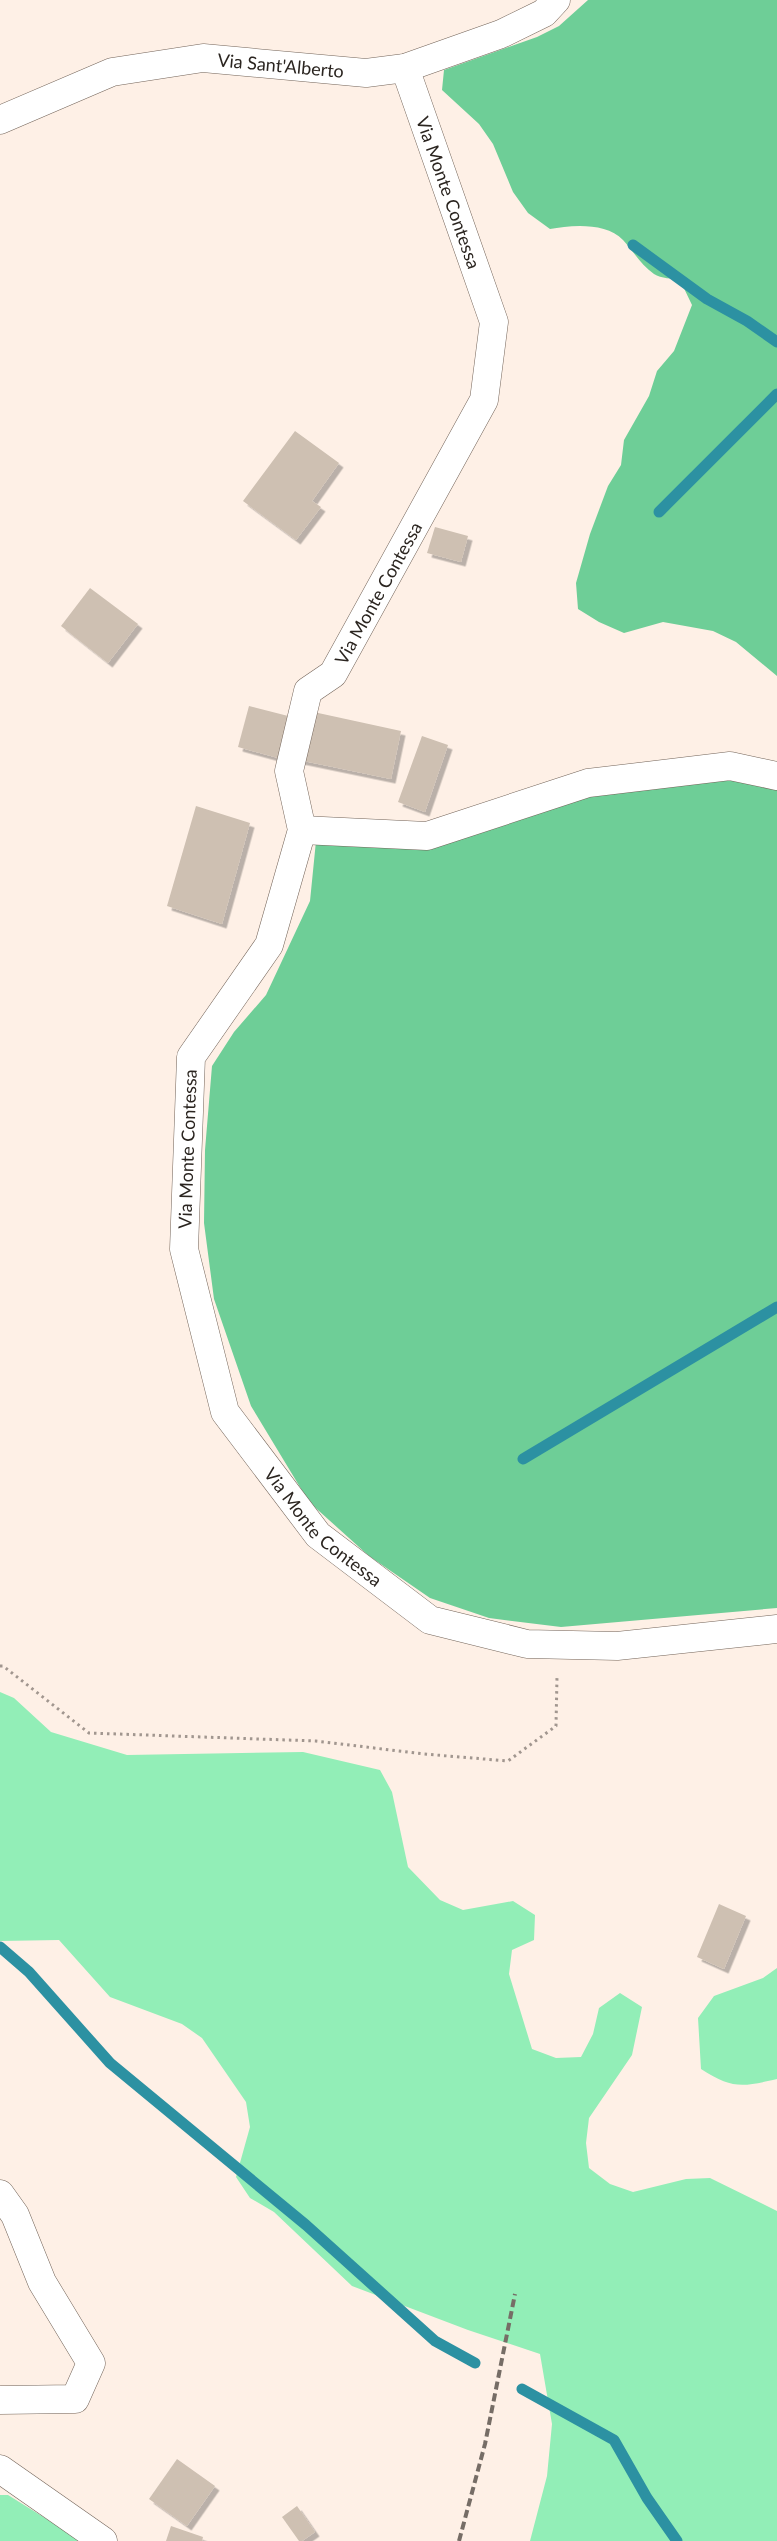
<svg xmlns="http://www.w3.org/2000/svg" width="777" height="2541" viewBox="0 0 777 2541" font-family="Lato,sans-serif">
<defs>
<filter id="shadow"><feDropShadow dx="4.5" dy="4.5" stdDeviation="0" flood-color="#0004"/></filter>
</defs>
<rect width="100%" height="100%" fill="#fef0e6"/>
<g fill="#92eeb7">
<path d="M0,1692L14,1698L51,1732L127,1755L303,1752L380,1770L392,1792L408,1867L440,1900L463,1910L513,1901L535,1915L534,1940L512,1950L509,1974L532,2049L556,2058L581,2057L593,2034L599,2008L620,1993L642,2007L632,2055L589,2118L586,2143L589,2168L610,2184L633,2192L686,2179L710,2178L777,2211V2541H530L547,2476L552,2424L540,2354L468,2330L352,2286L274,2212L250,2198L236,2177L250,2127L246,2102L202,2038L182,2024L110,1997L59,1940L0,1941Z"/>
<path d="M777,1968V2079C742,2087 732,2089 701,2069L698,2018L714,1996L763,1978Z"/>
<path d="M0,2495H8L82,2541H0Z"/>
</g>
<g fill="#6ece97">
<path d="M588,0H777V676L736,642L713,631L663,622L624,633L599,622L578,609L576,583L590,534L608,486L621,465L624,440L649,396L657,371L674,351L692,305L680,280C673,278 661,279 654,274C641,265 634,252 623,240C606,222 571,225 550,229L528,213L513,192L493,144L479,124L442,90L444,70L537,37L559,26Z"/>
<path d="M777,771V1608L561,1627L489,1618L430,1598L369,1556L309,1502L251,1406L214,1299L204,1223L205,1150L212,1066L234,1032L266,995L310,901L316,841L586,795Z"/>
</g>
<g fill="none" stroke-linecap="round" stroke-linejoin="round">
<g stroke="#2c91a2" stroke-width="11">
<path d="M633,245L707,299L747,321L777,342"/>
<path d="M659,512L777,394"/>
<path d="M523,1459L777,1307"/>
<path d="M0,1947L29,1972L110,2063L306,2225L435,2341L475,2363"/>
<path d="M522,2389L614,2440L647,2498L677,2541"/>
</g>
</g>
<g fill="#cec0b2" filter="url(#shadow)">
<path d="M295,431L339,463L312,501L321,507L296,540L243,501Z"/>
<path d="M435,527L468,536L461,562L427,553Z"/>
<path d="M90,588L138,624L108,663L61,626Z"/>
<path d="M249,706L292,717L282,759L238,747Z"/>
<path d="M309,711L401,731L391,779L299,760Z"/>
<path d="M422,736L448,745L425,812L398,802Z"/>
<path d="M196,806L250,823L222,924L167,906Z"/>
<path d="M719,1904L746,1916L724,1969L697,1957Z"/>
<path d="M177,2459L215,2486L187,2526L149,2499Z"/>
<path d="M297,2506L315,2532L302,2541H299L282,2517Z"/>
<path d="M171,2526L203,2537L202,2541H166Z"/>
</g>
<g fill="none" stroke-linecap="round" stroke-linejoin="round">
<defs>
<g id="minor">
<path id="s1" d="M405,68L494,322L484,400L333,674L308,691L289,771L302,830L269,945L191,1057L184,1249L225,1412L318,1535L430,1620L527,1644L617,1646L777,1629"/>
<path id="s2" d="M0,120L112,72L203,58L366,73L405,68L501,34L544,13L556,0"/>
<path d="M302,830L427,836L588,783L730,766L777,776"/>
<path d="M0,2194L15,2215L42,2282L91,2363L75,2399L0,2400"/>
<path d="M0,2469L103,2541"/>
</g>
</defs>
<use href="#minor" stroke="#736459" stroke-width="29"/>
<path stroke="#a1968f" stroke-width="3" stroke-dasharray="2.5 4" stroke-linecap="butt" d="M0,1666H3L89,1733L316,1741L424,1754L508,1761L556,1726L557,1677"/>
<use href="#minor" stroke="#fff" stroke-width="28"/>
<path stroke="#766d66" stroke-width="4" stroke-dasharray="8 4" stroke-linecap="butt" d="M459,2541L485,2444L515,2294"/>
</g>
<g text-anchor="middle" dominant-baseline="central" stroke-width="5" stroke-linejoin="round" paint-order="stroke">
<g font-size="18" fill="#2b2520" stroke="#fff">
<text stroke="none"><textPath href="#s2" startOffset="292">Via Sant'Alberto</textPath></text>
<text stroke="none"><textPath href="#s1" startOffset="132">Via Monte Contessa</textPath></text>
<text transform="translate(378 593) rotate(-61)">Via Monte Contessa</text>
<text transform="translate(187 1149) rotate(-88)">Via Monte Contessa</text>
<text stroke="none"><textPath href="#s1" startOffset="1602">Via Monte Contessa</textPath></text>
</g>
</g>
</svg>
